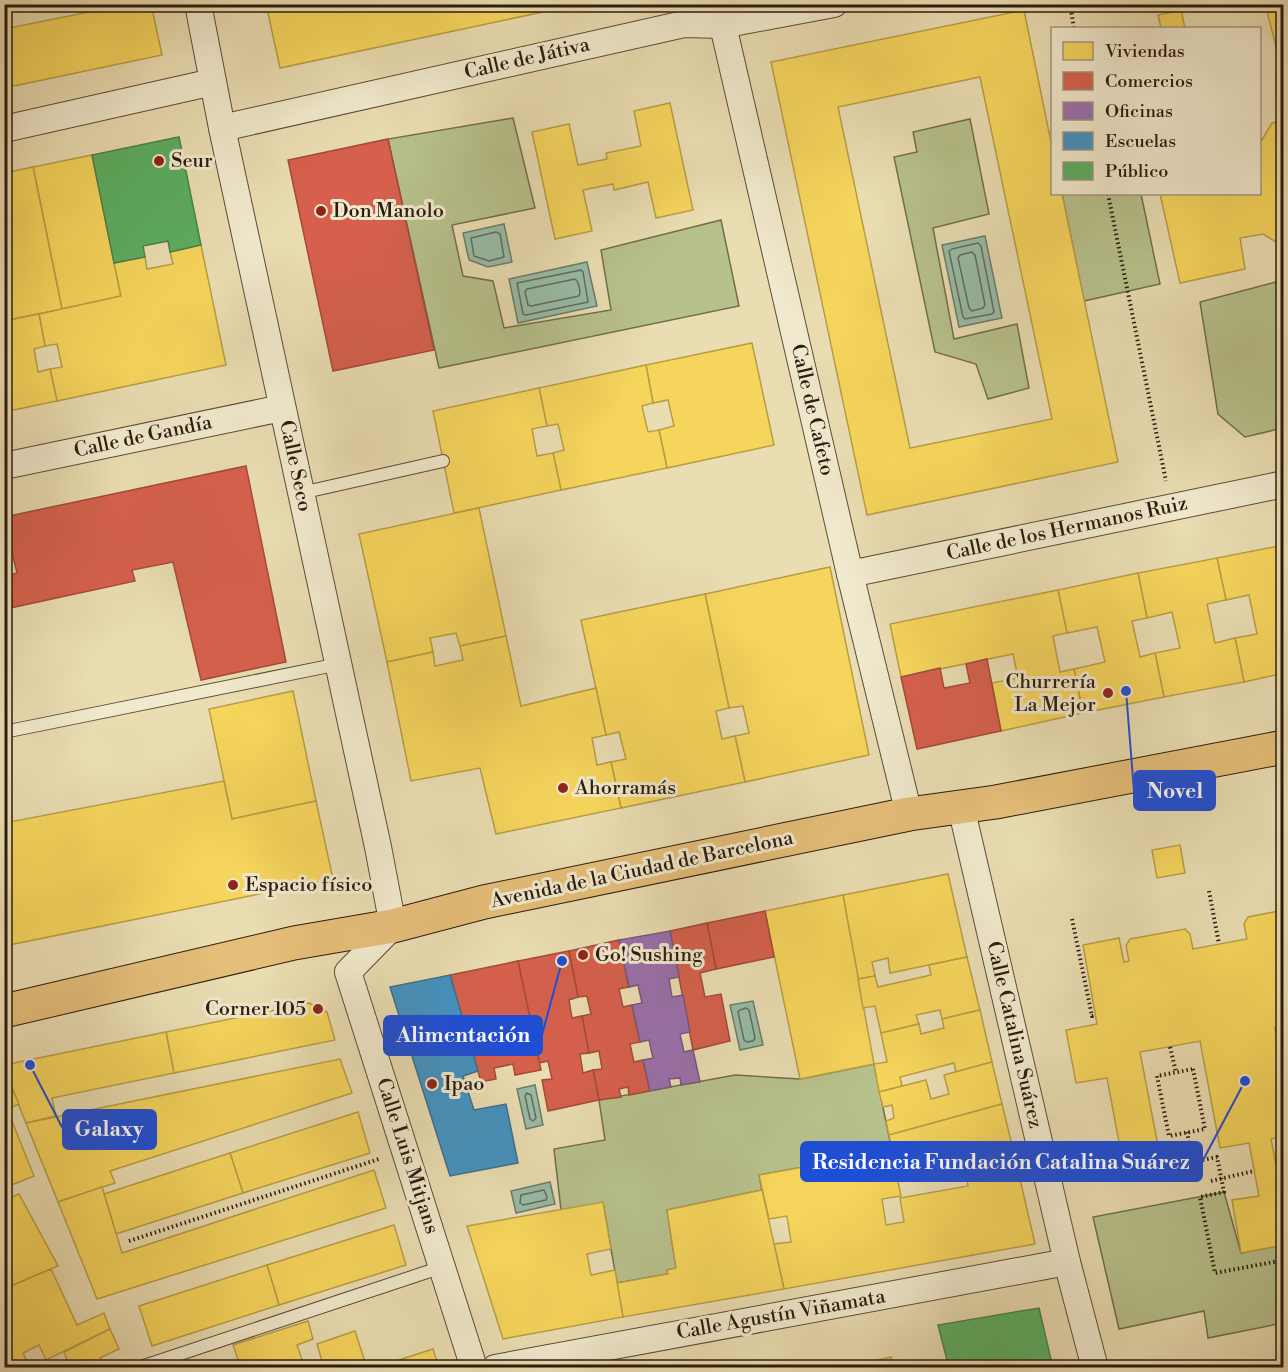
<svg xmlns="http://www.w3.org/2000/svg" width="1288" height="1372" viewBox="0 0 1288 1372" font-family="'Libre Bodoni',serif">
<rect width="100%" height="100%" fill="#eaddb2"/>
<filter id="stains"><feTurbulence type="fractalNoise" baseFrequency=".00333" numOctaves="4"/><feColorMatrix values="0 0 0 0 .2 0 0 0 0 .09 0 0 0 0 .02 0 0 0 .5 -.17"/></filter>
<radialGradient id="worn" r=".72"><stop offset=".6" stop-color="#630" stop-opacity="0"/><stop offset="1" stop-color="#630" stop-opacity=".3"/></radialGradient>
<g fill="#b7c18c" stroke="#716e4e" stroke-width="1.5">
<path d="M513,118L535,208L452,225L463,276L493,281L504,328L611,310L601,250L721,220L739,306L439,368L388,139Z"/>
<path d="M970,119L989,214L933,228L954,339L1017,324L1029,388L988,399L976,364L935,352L894,157L917,152L913,132Z"/>
<path d="M1062,194H1141L1160,284L1084,301Z"/>
<path d="M1283,280V428L1245,437L1218,414L1200,302Z"/>
<path d="M874,1064L892,1151L759,1175L762,1190L667,1210L676,1268L667,1270L668,1274L617,1283L603,1203L561,1210L554,1149L605,1140L599,1100L735,1075L800,1079Z"/>
<path d="M1224,1192L1241,1253L1283,1244V1323L1208,1338L1204,1311L1119,1329L1093,1217Z"/>
</g>
<g fill="#98bca8" stroke="#6c7c6b" stroke-width="1.5">
<path d="M504,224L512,262L488,267L469,260L463,233Z"/>
<path d="M985,236L1002,318L959,327L942,245Z"/>
<path d="M587,262L597,306L518,323L509,279Z"/>
<path d="M753,1001L763,1045L740,1050L730,1005Z"/>
<path d="M535,1085L543,1125L526,1129L517,1089Z"/>
<path d="M550,1182L555,1204L516,1213L511,1191Z"/>
</g>
<g fill="#f6d55c" stroke="#b99d45" stroke-width="1.5" fill-rule="evenodd">
<path d="M93,4H151L162,55L4,88V29L94,11Z"/>
<path d="M266,4H580L280,68Z"/>
<path d="M1265,4H1284V77Z"/>
<path d="M1024,10L1052,147V194H1062L1118,462L867,515L771,62ZM980,77L1052,419L910,448L838,107Z"/>
<path d="M1181,10L1185,28H1161L1158,15Z"/>
<path d="M670,103L693,210L656,218L648,182L614,190L613,184L583,190L592,231L555,239L532,132L569,124L578,165L607,159L606,153L641,146L634,111Z"/>
<path d="M1284,121V247L1263,234L1240,238L1245,269L1180,283L1160,194H1260V143L1272,123Z"/>
<path d="M92,155L121,296L62,309L33,167Z"/>
<path d="M33,167L62,309L4,321V173Z"/>
<path d="M201,245L226,365L57,401L50,369L62,367L57,344L45,346L39,314L121,296L114,263L145,257L147,269L173,264L170,252Z"/>
<path d="M39,314L45,346L34,349L38,372L50,369L57,401L4,412V321Z"/>
<path d="M752,343L774,445L667,468L659,430L674,426L668,400L653,403L646,365Z"/>
<path d="M646,365L653,403L642,406L648,432L659,430L667,468L561,490L553,453L564,450L558,424L547,426L539,388Z"/>
<path d="M539,388L547,426L532,429L537,456L553,453L561,490L454,513L433,411Z"/>
<path d="M479,508L506,636L460,646L456,633L430,638L433,652L387,662L359,534Z"/>
<path d="M1284,545V673L1244,682L1235,638L1257,634L1249,595L1226,600L1217,558Z"/>
<path d="M1217,558L1226,600L1207,604L1215,643L1235,638L1244,682L1164,697L1155,653L1180,648L1172,612L1147,618L1138,573Z"/>
<path d="M830,567L869,755L745,782L735,736L749,733L743,706L729,708L705,594Z"/>
<path d="M1138,573L1147,618L1132,621L1140,657L1155,653L1164,697L1083,713L1074,669L1105,662L1097,627L1067,633L1058,590Z"/>
<path d="M4,580L10,608L4,609Z"/>
<path d="M1058,590L1067,633L1053,636L1060,672L1074,669L1083,713L1001,731L992,683L1018,678L1013,654L901,677L890,624Z"/>
<path d="M705,594L729,708L716,711L722,739L735,736L745,782L621,808L611,762L626,759L619,732L606,735L581,620Z"/>
<path d="M506,636L521,706L596,688L606,735L592,738L597,765L611,762L621,808L496,834L480,768L411,781L387,662L433,652L435,666L463,660L460,646Z"/>
<path d="M293,691L316,801L232,819L209,709Z"/>
<path d="M224,781L232,819L316,801L333,879L4,946V823Z"/>
<path d="M1180,845L1185,873L1157,878L1152,850Z"/>
<path d="M948,874L967,957L890,973L888,958L872,962L875,976L858,979L843,895Z"/>
<path d="M843,895L874,1064L800,1079L765,911Z"/>
<path d="M1284,910V1026L1275,1028L1284,1073V1136L1271,1139L1276,1164L1284,1162V1183H1279L1281,1191H1284V1245L1241,1253L1232,1200L1259,1196L1249,1143L1220,1148L1200,1041L1140,1052L1159,1151L1122,1158L1107,1078L1076,1083L1066,1030L1097,1024L1083,945L1119,938L1124,962L1129,961L1126,946L1130,939L1185,929L1190,934L1193,949L1247,939L1244,924L1248,917Z"/>
<path d="M967,957L980,1010L942,1019L940,1010L916,1015L919,1024L881,1033L875,1006L863,1008L858,979L875,976L878,987L931,975L929,965Z"/>
<path d="M309,1003L327,1012L335,1040L174,1073L166,1032Z"/>
<path d="M980,1010L992,1062L956,1072L954,1063L900,1077L902,1086L879,1092L874,1064L887,1062L881,1033L919,1024L921,1034L944,1028L942,1019Z"/>
<path d="M166,1032L174,1073L52,1098L56,1116L26,1123L4,1069V1065Z"/>
<path d="M340,1059L352,1093L110,1171L115,1183L58,1202L26,1123Z"/>
<path d="M992,1062L1002,1104L889,1135L886,1121L894,1118L892,1105L883,1107L879,1092L926,1080L931,1099L949,1094L944,1075Z"/>
<path d="M4,1069L19,1104L7,1109L34,1176L4,1188Z"/>
<path d="M1002,1104L1013,1149L899,1181L889,1135Z"/>
<path d="M358,1112L370,1153L243,1193L230,1153Z"/>
<path d="M1013,1149L1035,1244L784,1289L774,1244L791,1242L787,1216L769,1219L759,1175L892,1151L901,1196L882,1199L886,1225L904,1222L900,1198L968,1186L965,1163Z"/>
<path d="M230,1153L243,1193L116,1234L104,1194Z"/>
<path d="M374,1170L386,1208L97,1299L58,1202L102,1187L122,1253Z"/>
<path d="M762,1190L784,1289L623,1317L617,1283L668,1274L667,1270L676,1268L667,1210Z"/>
<path d="M19,1194L58,1266L4,1289V1200Z"/>
<path d="M603,1202L611,1249L587,1254L591,1275L615,1270L623,1317L503,1339L467,1226Z"/>
<path d="M394,1225L406,1265L279,1305L267,1265Z"/>
<path d="M267,1265L279,1305L152,1346L139,1306Z"/>
<path d="M51,1269L77,1325L104,1313L110,1329L46,1360L39,1345L23,1353L30,1368H4V1289Z"/>
<path d="M308,1321L313,1339L297,1345L305,1368H241L233,1345Z"/>
<path d="M110,1329L119,1349L100,1358L104,1368H63L69,1365L64,1352Z"/>
<path d="M355,1331L367,1368H324L317,1344Z"/>
<path d="M433,1349L439,1368L377,1367Z"/>
<path d="M891,1357L894,1368H858L857,1365Z"/>
</g>
<g fill="#d6604d" stroke="#a34b3a" stroke-width="1.5">
<path d="M388,139L434,350L333,371L288,160Z"/>
<path d="M246,466L286,662L201,680L173,562L132,570L135,581L10,608L4,576L17,573L11,549L4,550V517Z"/>
<path d="M987,659L1001,731L917,749L901,677L940,668L944,688L970,683L966,664Z"/>
<path d="M765,911L774,957L716,969L707,923Z"/>
<path d="M707,923L716,969L700,973L705,997L721,994L730,1041L693,1050L670,931Z"/>
<path d="M619,940L629,987L619,989L623,1007L632,1005L640,1042L630,1044L634,1062L643,1060L650,1091L629,1095L628,1087L619,1089L621,1097L599,1100L593,1070L602,1069L599,1051L589,1053L582,1016L591,1014L587,996L578,997L569,951Z"/>
<path d="M569,951L578,997L569,1000L572,1018L582,1016L589,1053L580,1054L583,1073L593,1070L599,1100L548,1111L542,1080L552,1079L548,1061L539,1063L518,961Z"/>
<path d="M518,961L541,1070L515,1075L513,1064L494,1068L496,1079L481,1082L450,975Z"/>
</g>
<path fill="#9970ab" stroke="#78567c" stroke-width="1.5" d="M670,931L679,977L669,979L672,997L683,995L690,1032L680,1034L684,1052L693,1050L700,1082L681,1085L680,1078L669,1079L671,1087L650,1091L643,1060L653,1058L649,1040L640,1042L632,1005L642,1003L638,985L629,987L619,940Z"/>
<path fill="#4393c3" stroke="#3c6f8d" stroke-width="1.5" d="M450,975L478,1071L463,1076L474,1110L506,1104L518,1163L450,1176L390,987Z"/>
<g fill="#5aae61" stroke="#4c8248" stroke-width="1.5">
<path d="M179,137L201,245L170,252L168,241L143,246L145,257L114,263L92,155Z"/>
<path d="M1039,1308L1053,1368H1004L1003,1361L974,1368H949L938,1325Z"/>
</g>
<g fill="none" stroke-linecap="round" stroke-linejoin="round">
<g stroke="#626c5c" stroke-width="1.5">
<path d="M496,232L500,234L504,257L489,261L474,256L471,238Z"/>
<path d="M978,243L981,246L994,312L992,314L965,319L963,317L949,251L952,249Z"/>
<path d="M972,252L975,255L985,305L983,308L972,311L969,308L958,258L960,255Z"/>
<path d="M581,270L583,272L588,302L526,315L523,314L517,283Z"/>
<path d="M575,279C579,282 581,292 579,296L531,306L528,305L525,292L527,289Z"/>
<path d="M746,1008L749,1010L755,1038L753,1041L747,1042L744,1040L738,1012L740,1010Z"/>
<path d="M527,1093L531,1095L536,1118L533,1121L530,1119L525,1096Z"/>
<path d="M544,1190L547,1197L546,1200L523,1205L520,1203L521,1195Z"/>
</g>
<defs>
<g id="service">
<path d="M301,493L443,461"/>
<path d="M4,732L339,664"/>
<path d="M144,1366L442,1267"/>
</g>
<g id="minor">
<path d="M198,4L222,128L378,847L393,926L348,972L474,1368"/>
<path d="M718,4L850,574L909,814"/>
<path d="M222,128L684,24L722,25L834,4"/>
<path d="M4,129L213,82"/>
<path d="M4,466L282,408"/>
<path d="M850,574L1284,484"/>
<path d="M961,807L1067,1262L1095,1368"/>
<path d="M495,1368L1067,1262"/>
</g>
<path id="primary" d="M4,1011L294,943L393,926L484,902L909,814L996,802L1284,747"/>
</defs>
<use href="#service" stroke="#5b4c38" stroke-width="14"/>
<use href="#minor" stroke="#5b4c38" stroke-width="28"/>
<use href="#primary" stroke="#2b1b0f" stroke-width="35"/>
<g stroke="#2b1b0f" stroke-width="4" stroke-dasharray="1.5 3" stroke-linecap="butt">
<path d="M1070,4L1074,28"/>
<path d="M1108,194L1166,481"/>
<path d="M1209,891L1219,944"/>
<path d="M1072,919L1092,1016L1095,1015"/>
<path d="M1170,1047L1176,1072"/>
<path d="M1193,1069L1205,1129L1169,1136L1157,1076Z"/>
<path d="M1187,1132L1193,1162L1217,1157L1224,1192L1200,1197L1215,1273L1284,1260"/>
<path d="M1211,1181L1254,1171"/>
<path d="M129,1241L379,1159"/>
</g>
<use href="#service" stroke="#f1e9cd" stroke-width="12"/>
<use href="#minor" stroke="#f1e9cd" stroke-width="26"/>
<use href="#primary" stroke="#e5be79" stroke-width="33"/>
</g>
<g fill="#8f2418" stroke="#f1e9cd" stroke-width="2">
<circle cx="159" cy="161" r="6"/>
<circle cx="321" cy="211" r="6"/>
<circle cx="1108" cy="693" r="6"/>
<circle cx="563" cy="788" r="6"/>
<circle cx="233" cy="885" r="6"/>
<circle cx="583" cy="955" r="6"/>
<circle cx="318" cy="1009" r="6"/>
<circle cx="432" cy="1084" r="6"/>
</g>
<g text-anchor="middle" dominant-baseline="central" stroke-width="6" stroke-linejoin="round" paint-order="stroke">
<g font-size="20" fill="#2b1b0f" stroke="#f1e9cd">
<text transform="translate(527 59) rotate(-13)">Calle de Játiva</text>
<text transform="translate(812 410) rotate(77)">Calle de Cafeto</text>
<text transform="translate(143 437) rotate(-12)">Calle de Gandía</text>
<text transform="translate(295 466) rotate(78)">Calle Seco</text>
<text transform="translate(1067 529) rotate(-12)">Calle de los Hermanos Ruiz</text>
<text transform="translate(642 870) rotate(-12)">Avenida de la Ciudad de Barcelona</text>
<text transform="translate(1014 1035) rotate(77)">Calle Catalina Suárez</text>
<text transform="translate(407 1156) rotate(72)">Calle Luis Mitjans</text>
<text transform="translate(781 1315) rotate(-10)">Calle Agustín Viñamata</text>
</g>
<g font-size="20" fill="#2b1b0f" stroke="#f1e9cd" text-anchor="start">
<text x="171" y="161">Seur</text>
<text x="333" y="211">Don Manolo</text>
<text x="1096" y="682" text-anchor="end">Churrería<tspan x="1096" dy="23">La Mejor</tspan></text>
<text x="575" y="788">Ahorramás</text>
<text x="245" y="885">Espacio físico</text>
<text x="595" y="955">Go! Sushing</text>
<text x="306" y="1009" text-anchor="end">Corner 105</text>
<text x="444" y="1084">Ipao</text>
</g>
</g>
<path fill="none" stroke="#1d4ed8" stroke-width="2" d="M1126 691L1134 791M562 961L542 1035M30 1065L63 1129M1245 1081L1202 1162"/>
<g fill="#1d4ed8" stroke="#f1e9cd" stroke-width="2">
<circle cx="1126" cy="691" r="6"/>
<circle cx="562" cy="961" r="6"/>
<circle cx="30" cy="1065" r="6"/>
<circle cx="1245" cy="1081" r="6"/>
</g>
<g fill="#1d4ed8" stroke="#1d4ed8" stroke-width="2">
<rect x="1134" y="771" width="81" height="39" rx="6"/>
<rect x="384" y="1016" width="158" height="39" rx="6"/>
<rect x="63" y="1110" width="93" height="39" rx="6"/>
<rect x="801" y="1142" width="401" height="39" rx="6"/>
</g>
<g font-size="21" text-anchor="middle" font-weight="bold" fill="#fff">
<text x="1175" y="798">Novel</text>
<text x="463" y="1042">Alimentación</text>
<text x="109" y="1136">Galaxy</text>
<text x="1001" y="1169">Residencia Fundación Catalina Suárez</text>
</g>
<rect width="1288" height="1372" fill="none" stroke="#eaddb2" stroke-width="24"/>
<rect x="6" y="6" width="1276" height="1360" fill="none" stroke="#2b1b0f" stroke-width="3"/>
<rect x="12" y="12" width="1264" height="1348" fill="none" stroke="#2b1b0f" stroke-width="1.5"/>
<rect x="1051" y="27" width="210" height="168" fill="#f1e9cd" stroke="#a29781" stroke-width="1.5"/>
<rect x="1063" y="42" width="30" height="18" fill="#f6d55c" stroke="#a29781" stroke-width="1.5"/>
<text x="1105" y="57" font-size="18" fill="#2b1b0f">Viviendas</text>
<rect x="1063" y="72" width="30" height="18" fill="#d6604d" stroke="#a29781" stroke-width="1.5"/>
<text x="1105" y="87" font-size="18" fill="#2b1b0f">Comercios</text>
<rect x="1063" y="102" width="30" height="18" fill="#9970ab" stroke="#a29781" stroke-width="1.5"/>
<text x="1105" y="117" font-size="18" fill="#2b1b0f">Oficinas</text>
<rect x="1063" y="132" width="30" height="18" fill="#4393c3" stroke="#a29781" stroke-width="1.5"/>
<text x="1105" y="147" font-size="18" fill="#2b1b0f">Escuelas</text>
<rect x="1063" y="162" width="30" height="18" fill="#5aae61" stroke="#a29781" stroke-width="1.5"/>
<text x="1105" y="177" font-size="18" fill="#2b1b0f">Público</text>
<rect width="100%" height="100%" filter="url(#stains)"/>
<rect width="100%" height="100%" fill="url(#worn)"/>
</svg>
